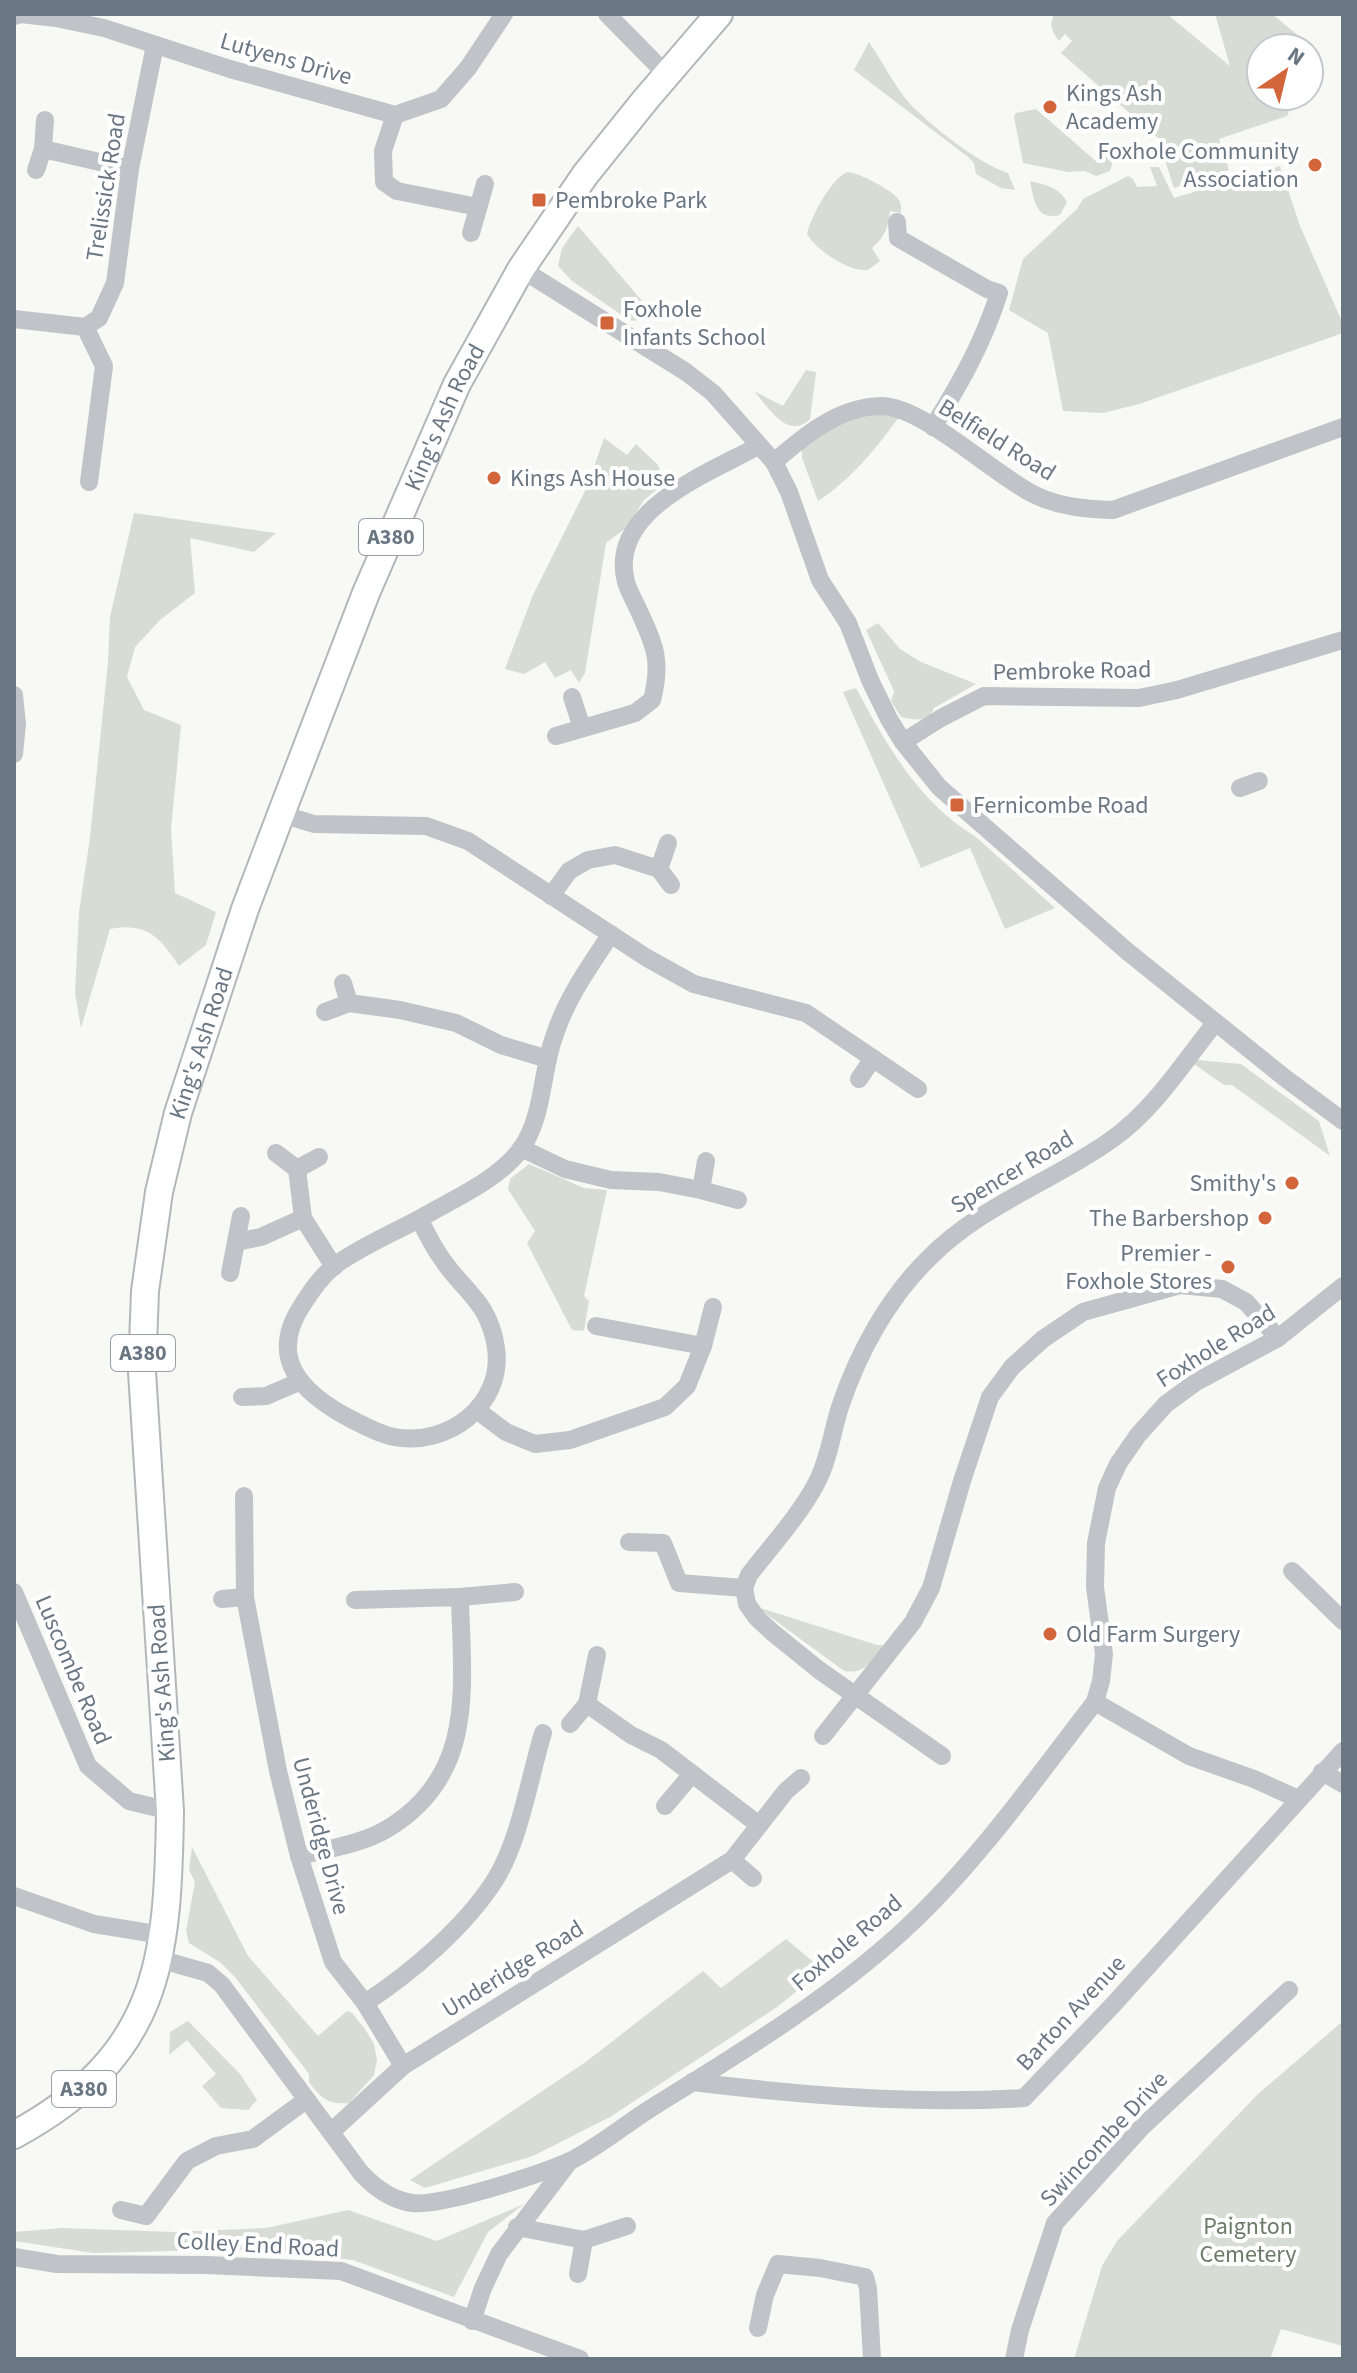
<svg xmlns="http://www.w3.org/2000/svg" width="1357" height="2373" viewBox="0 0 1357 2373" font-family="'Source Sans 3',sans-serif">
<rect width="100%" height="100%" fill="#f8f8f5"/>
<g fill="#d7dcd5">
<path d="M1055,14H1167L1230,66L1215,14H1272L1316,50L1309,67V48H1261V96H1296L1287,116L1219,139L1229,170L1174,188L1164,157L1167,151L1165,144L1061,53L1072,41L1065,34L1059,41C1052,32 1048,24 1055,14Z"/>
<path d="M869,42C883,62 895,88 911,105C934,128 978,163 1008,173L1015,190L1001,188L976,174L974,163L968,157L854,70Z"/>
<path d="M1036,109L1098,163L1110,148L1115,154L1110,171L1096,176L1085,171L1068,172L1023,163L1014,117L1016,113Z"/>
<path d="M1280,166L1300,226L1343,324V333L1139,404L1103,413L1063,411L1048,333L1009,310L1023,259L1077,209L1083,199L1128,176L1133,179L1137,187L1157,186L1150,167H1159L1174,198Z"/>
<path d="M847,172C858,172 894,191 899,200C902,206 901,207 901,213L890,211C888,228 885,237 872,248L880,261L868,270C849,272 817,251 807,234C810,218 832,178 847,172Z"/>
<path d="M1030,181C1046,185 1059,187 1067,202L1060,215C1036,221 1034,200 1030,181Z"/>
<path d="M578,226L643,302L644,310L636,321L629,320L572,281L558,266L562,248Z"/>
<path d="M806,370L816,372L810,419C788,441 768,407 754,391L783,406Z"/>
<path d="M882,414L899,417C876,449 850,480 818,501L802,458V448C823,430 855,417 882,414Z"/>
<path d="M604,438L627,455L636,444L658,465L665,483L644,500L626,528L606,543L585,673L579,683L571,670L555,678L545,662L524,674L505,669L533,595L587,487Z"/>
<path d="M134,513L276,533L254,552L190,538L195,593L160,620L135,647L127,677L144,710L181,725L171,830L175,893L216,912L206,945L179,966C160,937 146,922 110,929L81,1028L75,993L79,912L90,838L108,662L110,617Z"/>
<path d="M878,623L900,649L921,662L976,684L934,708C928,723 914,720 901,717L891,701L894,691L866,630Z"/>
<path d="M856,688C886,744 919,803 976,837L1055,908L1005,929L970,848L921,868L843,692Z"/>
<path d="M1197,1060L1241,1064L1319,1121L1330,1156L1232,1085H1224L1194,1064Z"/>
<path d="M529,1164L584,1188L607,1190L584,1296L589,1301L584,1331L572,1330L527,1243L535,1231L508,1189L510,1179Z"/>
<path d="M757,1607L877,1645H887C875,1658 865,1675 844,1671Z"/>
<path d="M192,1847L248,1956L318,2036L347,2011L352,2013L365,2029L374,2044L377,2060L374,2075L349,2103C329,2105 320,2098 309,2082V2074L235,1977L221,1963L189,1943L186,1931L195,1882L189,1870Z"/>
<path d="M786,1939L823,1970L777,2007L610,2117L533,2156L425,2188L410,2180L587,2061L703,1971L721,1988Z"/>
<path d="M188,2021L240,2074L257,2100L248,2110L221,2108L202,2086L216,2074L187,2040L169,2055L170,2032Z"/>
<path d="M1343,2021V2346L1281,2329L1270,2359H1074L1102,2266L1117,2241L1258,2094Z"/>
<path d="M524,2204L488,2232L454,2297L353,2260L255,2249L93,2253L14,2241V2232L62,2228L174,2232L266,2228L348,2210L437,2241Z"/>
</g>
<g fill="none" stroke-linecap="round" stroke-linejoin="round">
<defs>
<g id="highway">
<path id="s1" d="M14,2135C159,2056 168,1963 170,1811L142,1372L145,1291L159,1192L178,1113L245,909L281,814L366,593L457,384L521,269L585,175L646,99L719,14"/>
</g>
</defs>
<use href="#highway" stroke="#b3b7ba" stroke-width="30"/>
<g stroke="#c0c3c7" stroke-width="18">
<path d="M607,14L667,75"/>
<path d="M14,16L21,14L56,18L104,28L230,69L395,115L441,99L468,68L504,14"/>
<path d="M395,115L383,151L384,182L397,191L478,207"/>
<path d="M45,120L43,149L130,169"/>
<path d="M36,170L43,149"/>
<path d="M897,222L898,238L987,289L999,293C983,343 961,382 933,427"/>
<path d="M471,233L485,184"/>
<path d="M521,269L686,372L713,393L774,462L789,492L820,580L848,623L870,680L889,719L903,742L939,787L1128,952L1285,1078L1343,1121"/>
<path d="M14,319L85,327L99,318L115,283L130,169L155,45"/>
<path d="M85,327L104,366L89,482"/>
<path d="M774,462C804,436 838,407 881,406C923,406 994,475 1035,495C1060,507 1085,509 1113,510L1343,427"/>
<path d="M14,695L17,724L14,754"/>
<path d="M572,697L582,728"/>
<path d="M556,736L635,713L652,700C662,661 655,646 639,611C635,602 629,592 626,582C607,510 710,473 758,446"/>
<path d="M903,742L941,718L984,696L1139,698L1177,690L1343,640"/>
<path d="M1240,788L1259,781"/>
<path d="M281,814L314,824L426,826L468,841L647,958L694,984L806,1013L918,1089"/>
<path d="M659,869L668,843"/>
<path d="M551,896L569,871L588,860L615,855L659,869L671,885"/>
<path d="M343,983L349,1003"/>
<path d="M325,1012L349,1003L400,1010L456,1023L501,1045L548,1059"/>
<path d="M859,1079L873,1058"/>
<path d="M521,1148L565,1169L611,1180L659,1182L701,1190L738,1200"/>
<path d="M276,1153L297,1169L303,1218"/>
<path d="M297,1169L319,1157"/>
<path d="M701,1190L706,1161"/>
<path d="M419,1219C391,1234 360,1247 334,1266C322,1276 311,1291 303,1304C267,1357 300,1392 349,1418C363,1425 378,1434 394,1437C448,1447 504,1405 496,1348C489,1300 463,1292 440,1256C432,1245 426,1231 419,1219C453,1199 497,1181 521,1149C544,1116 541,1073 554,1037C566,999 589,967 611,934"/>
<path d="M236,1242L261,1237L303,1218L334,1267"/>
<path d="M230,1273L241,1216"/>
<path d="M703,1346L713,1307"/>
<path d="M242,1397L266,1396L299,1382"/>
<path d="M478,1411L506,1432L535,1444L570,1440L665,1407L687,1386L703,1346L596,1326"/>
<path d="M244,1496L245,1597L278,1771L299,1856L333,1962L365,2003L403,2066"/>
<path d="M629,1542L663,1543L679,1583L744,1588L749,1575C772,1545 800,1515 817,1482C829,1459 832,1432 840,1407C858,1353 888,1298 929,1258C981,1205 1052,1182 1111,1140C1154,1110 1183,1063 1215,1023"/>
<path d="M1292,1571L1343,1621"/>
<path d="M744,1588L747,1604L757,1618L772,1632L819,1670L942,1756"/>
<path d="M14,1592L88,1766L129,1801L170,1811"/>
<path d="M460,1597L515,1592"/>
<path d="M222,1599L245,1597"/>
<path d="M1095,1702L1189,1756L1254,1779L1298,1799"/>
<path d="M587,1704L597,1655"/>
<path d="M570,1724L587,1704L631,1735L661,1750L759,1825"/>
<path d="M823,1736L913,1622L931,1588L962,1481L990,1397L1012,1367L1043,1339L1083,1312L1180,1285L1222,1289L1246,1302L1278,1338"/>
<path d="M1322,1772L1343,1784"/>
<path d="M665,1806L692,1774"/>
<path d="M299,1856C327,1849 362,1844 387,1829C477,1775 462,1687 460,1597L355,1600"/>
<path d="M732,1860L753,1878"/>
<path d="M14,1896L94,1924L162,1935"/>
<path d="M159,1959L208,1973L222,1985L361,2173C375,2188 391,2200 412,2203C440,2207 541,2174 570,2161C599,2147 628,2122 656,2105C743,2051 829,1999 904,1930C977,1863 1035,1779 1095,1702L1101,1681L1104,1654L1095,1587L1096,1543L1107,1488L1118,1464L1138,1435L1166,1404L1196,1382L1278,1338L1343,1286"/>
<path d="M365,2003C411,1973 465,1927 495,1880C520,1840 529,1779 543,1733"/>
<path d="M692,2082C802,2095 913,2105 1024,2098L1112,2006L1343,1751"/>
<path d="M331,2132L403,2066L732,1860L786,1791L801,1778"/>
<path d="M121,2210L146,2216L187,2161L216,2146L253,2139L306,2100"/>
<path d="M517,2227L584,2240L627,2226"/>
<path d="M14,2257L57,2264L206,2265L341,2271L580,2359"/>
<path d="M578,2274L584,2240"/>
<path d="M472,2321L483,2288L499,2254L569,2162"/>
<path d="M758,2328L765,2295L778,2264L820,2268L865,2277L868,2288L872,2359"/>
<path d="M1014,2359L1020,2330L1055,2223L1142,2127L1289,1990"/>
</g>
<use href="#highway" stroke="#fff" stroke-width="26"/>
</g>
<g fill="#d3653a" stroke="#fff" stroke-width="3">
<circle cx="1050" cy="107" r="8"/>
<circle cx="1315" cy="165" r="8"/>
<rect x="531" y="192" width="16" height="16" rx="4"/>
<rect x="599" y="315" width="16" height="16" rx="4"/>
<circle cx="494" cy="478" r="8"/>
<rect x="949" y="797" width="16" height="16" rx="4"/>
<circle cx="1292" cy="1183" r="8"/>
<circle cx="1265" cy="1218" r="8"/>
<circle cx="1228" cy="1267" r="8"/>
<circle cx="1050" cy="1634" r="8"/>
</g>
<g text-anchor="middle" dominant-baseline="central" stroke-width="8" stroke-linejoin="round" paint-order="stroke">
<g fill="#fff" stroke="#97a0a8" stroke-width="2">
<rect x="359" y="519" width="64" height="36" rx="6"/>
<rect x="111" y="1335" width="64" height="36" rx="6"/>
<rect x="52" y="2071" width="64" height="36" rx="6"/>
</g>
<g font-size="22" font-weight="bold" fill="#6a7783">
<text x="391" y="537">A380</text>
<text x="143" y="1353">A380</text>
<text x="84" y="2089">A380</text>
</g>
<g font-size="24" fill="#6a7783" stroke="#fff">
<text transform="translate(286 59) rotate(16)">Lutyens Drive</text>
<text transform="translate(106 187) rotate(-81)">Trelissick Road</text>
<text stroke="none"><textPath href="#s1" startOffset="1832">King's Ash Road</textPath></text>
<text transform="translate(997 440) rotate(32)">Belfield Road</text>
<text transform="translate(1072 671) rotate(-1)">Pembroke Road</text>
<text stroke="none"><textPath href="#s1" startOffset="1160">King's Ash Road</textPath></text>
<text transform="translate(1012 1172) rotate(-31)">Spencer Road</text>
<text transform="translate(1216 1346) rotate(-32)">Foxhole Road</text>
<text transform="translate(73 1670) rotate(67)">Luscombe Road</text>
<text transform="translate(162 1683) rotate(-94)">King's Ash Road</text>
<text transform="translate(321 1836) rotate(75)">Underidge Drive</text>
<text transform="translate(847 1943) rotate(-40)">Foxhole Road</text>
<text transform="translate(513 1969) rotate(-32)">Underidge Road</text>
<text transform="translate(1071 2013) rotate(-47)">Barton Avenue</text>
<text transform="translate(1104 2139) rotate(-47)">Swincombe Drive</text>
<text transform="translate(258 2245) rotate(3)">Colley End Road</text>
</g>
<g font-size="24" fill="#6a7783" stroke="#fff" text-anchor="start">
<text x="1066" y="93">Kings Ash<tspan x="1066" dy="28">Academy</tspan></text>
<text x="1299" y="151" text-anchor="end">Foxhole Community<tspan x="1299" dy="28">Association</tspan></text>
<text x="555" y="200">Pembroke Park</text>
<text x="623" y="309">Foxhole<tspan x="623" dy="28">Infants School</tspan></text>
<text x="510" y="478">Kings Ash House</text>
<text x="973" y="805">Fernicombe Road</text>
<text x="1276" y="1183" text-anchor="end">Smithy's</text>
<text x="1249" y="1218" text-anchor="end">The Barbershop</text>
<text x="1212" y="1253" text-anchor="end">Premier -<tspan x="1212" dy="28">Foxhole Stores</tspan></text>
<text x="1066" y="1634">Old Farm Surgery</text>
</g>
<g font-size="24" fill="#6b7b68" stroke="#fff">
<text x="1248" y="2226">Paignton<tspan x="1248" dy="28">Cemetery</tspan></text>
</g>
</g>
<rect width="1357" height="2373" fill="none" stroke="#6a7783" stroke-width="32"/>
<g transform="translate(1285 72) rotate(35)"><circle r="38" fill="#ffffff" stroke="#c3c9cd" stroke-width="2"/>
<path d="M0-6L14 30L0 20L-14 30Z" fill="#d3653a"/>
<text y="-12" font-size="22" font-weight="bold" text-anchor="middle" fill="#6a7783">N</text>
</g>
</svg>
